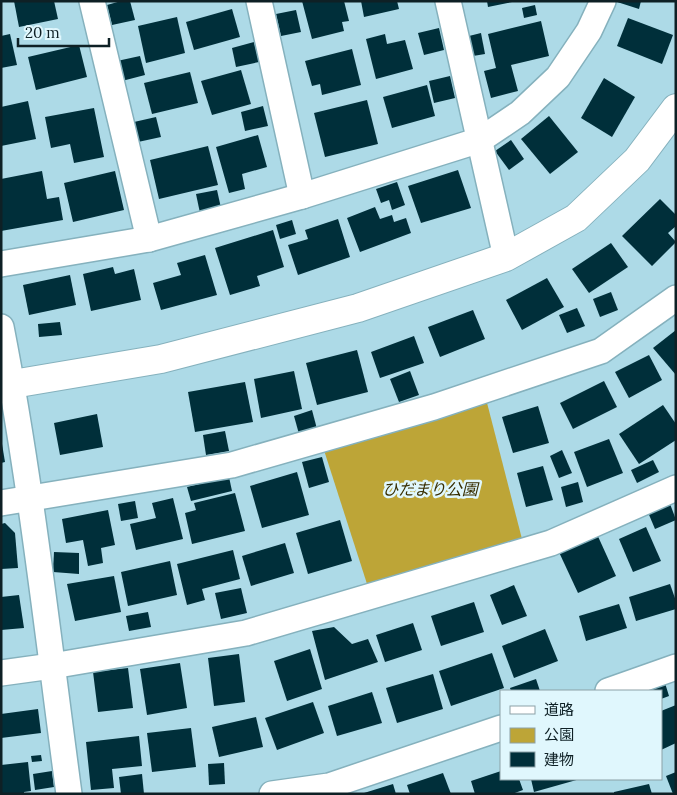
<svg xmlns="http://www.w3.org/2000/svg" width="677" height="795" viewBox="0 0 677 795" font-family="Lora,'Noto Sans JP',serif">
<rect width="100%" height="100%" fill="#addae7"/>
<path fill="#bda537" d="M485,395L522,539L368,587L322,444Z"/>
<g fill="#002f3a">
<path d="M14,1H54L58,19L19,27Z"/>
<path d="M121,1H130L135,20L112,25L107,5Z"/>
<path d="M302,1H344L349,21L342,22L344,31L312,39Z"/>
<path d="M361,1H397L399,9L364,17Z"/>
<path d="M487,1H512V2L488,7Z"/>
<path d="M614,1H641L639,9Z"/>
<path d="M535,5L537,15L524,18L522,8Z"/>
<path d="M232,9L240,37L194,50L186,22Z"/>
<path d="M296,10L301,32L281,36L276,14Z"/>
<path d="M177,17L185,53L146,63L138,26Z"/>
<path d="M628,18L673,35L662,64L617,46Z"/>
<path d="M541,21L549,56L511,65L518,91L491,98L484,71L496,68L488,34Z"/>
<path d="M439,28L444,50L424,55L418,33Z"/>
<path d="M481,33L485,54L473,56L469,36Z"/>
<path d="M10,34L17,65L1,68V36Z"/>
<path d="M385,34L387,44L405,40L413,69L376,79L366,39Z"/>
<path d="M254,42L259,62L236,67L232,48Z"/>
<path d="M79,45L87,77L36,90L28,57Z"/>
<path d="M352,49L361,85L322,95L320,84L312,86L305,61Z"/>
<path d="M140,56L145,75L122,81L117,61Z"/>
<path d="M241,70L251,104L212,115L201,81Z"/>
<path d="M190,72L198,103L152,114L144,83Z"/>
<path d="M450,76L455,98L434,103L429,81Z"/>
<path d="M604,78L635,97L612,137L581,118Z"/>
<path d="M427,85L435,116L392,128L383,97Z"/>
<path d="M367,100L378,144L325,157L314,113Z"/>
<path d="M28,101L36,139L1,146V107Z"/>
<path d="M263,106L268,126L245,131L241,112Z"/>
<path d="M94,108L104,157L74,163L70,144L51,148L45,117Z"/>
<path d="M549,116L578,152L550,174L521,139Z"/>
<path d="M156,117L161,137L138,142L134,122Z"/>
<path d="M258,135L267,167L242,174L245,189L229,193L216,147Z"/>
<path d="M511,140L524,159L509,170L495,151Z"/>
<path d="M208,146L218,185L159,199L150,160Z"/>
<path d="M458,170L471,208L421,223L408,186Z"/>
<path d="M42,171L47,199L59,197L63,220L1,231V179Z"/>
<path d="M115,171L124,210L73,222L64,183Z"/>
<path d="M397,182L405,205L392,210L389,200L381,203L376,189Z"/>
<path d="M217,190L221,208L200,213L196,194Z"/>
<path d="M660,199L676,215V226L668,233L676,242L652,266L622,236Z"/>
<path d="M375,207L380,219L392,215L394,222L406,218L411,233L360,252L347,218Z"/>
<path d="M338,219L350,257L298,275L288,245L308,239L305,230Z"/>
<path d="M292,220L296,234L280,239L276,225Z"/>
<path d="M273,230L284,267L257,276L260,286L230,295L215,248Z"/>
<path d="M611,243L628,267L589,293L572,269Z"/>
<path d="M205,255L217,295L161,310L153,283L181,275L177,263Z"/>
<path d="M113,267L115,274L134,269L141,300L91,311L83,274Z"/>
<path d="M70,275L76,305L29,315L23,285Z"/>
<path d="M547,278L564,307L522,330L506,300Z"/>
<path d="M611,292L618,310L600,317L593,299Z"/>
<path d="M577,308L585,326L567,333L559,315Z"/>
<path d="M473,310L485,339L440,357L428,327Z"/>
<path d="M60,322L62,335L39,337L38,324Z"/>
<path d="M676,330V375L653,348Z"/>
<path d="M414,336L424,363L380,378L371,352Z"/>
<path d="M357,350L368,392L317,405L306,363Z"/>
<path d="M649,355L662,380L629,398L615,372Z"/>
<path d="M294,371L302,409L261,418L254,379Z"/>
<path d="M410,371L419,395L399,402L390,379Z"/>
<path d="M604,381L617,407L573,429L560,403Z"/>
<path d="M245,382L253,422L195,432L188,392Z"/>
<path d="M663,405L676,424V440L639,464L619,434Z"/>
<path d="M538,406L549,443L513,453L502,417Z"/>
<path d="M312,410L317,429L299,434L294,416Z"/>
<path d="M97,414L103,447L60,455L54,423Z"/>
<path d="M225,431L229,451L206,455L203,435Z"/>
<path d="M1,438L5,462L1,463Z"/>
<path d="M609,439L623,473L587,487L574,452Z"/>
<path d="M562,450L572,473L559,478L550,456Z"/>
<path d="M322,457L329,482L309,488L302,462Z"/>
<path d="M653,460L659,472L637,483L631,470Z"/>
<path d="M543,466L553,500L526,507L517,473Z"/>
<path d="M297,472L309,515L262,528L250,486Z"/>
<path d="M229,477L232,491L191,501L187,487Z"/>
<path d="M578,482L583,502L566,507L561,487Z"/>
<path d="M235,493L245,531L192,544L185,513L196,510L194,503Z"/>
<path d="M173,498L183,539L136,550L130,524L156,518L152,503Z"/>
<path d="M135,501L138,518L121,521L118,504Z"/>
<path d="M669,501L676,520L655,529L647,510Z"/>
<path d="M108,510L115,545L101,548L103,563L88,566L83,540L66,543L62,519Z"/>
<path d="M340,520L352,561L308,574L296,533Z"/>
<path d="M5,523L15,533L18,568L1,569V524Z"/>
<path d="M646,527L661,561L633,572L619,539Z"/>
<path d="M596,532L616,576L578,593L558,550Z"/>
<path d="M285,543L294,573L251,586L242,556Z"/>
<path d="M233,550L240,579L202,589L205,600L187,605L177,564Z"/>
<path d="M54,552L79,553V574L53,572Z"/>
<path d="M170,561L177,595L128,606L121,572Z"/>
<path d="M114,576L121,612L75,621L67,584Z"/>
<path d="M670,584L676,601V609L636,621L629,597Z"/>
<path d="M514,585L527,616L502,625L490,595Z"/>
<path d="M241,588L247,613L221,619L215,593Z"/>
<path d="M19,595L24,628L1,630V597Z"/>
<path d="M474,602L484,632L441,646L431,616Z"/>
<path d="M619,604L627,628L586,641L579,616Z"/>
<path d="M148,612L151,627L129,631L126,616Z"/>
<path d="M413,623L422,650L385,662L376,635Z"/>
<path d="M334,627L352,644L368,639L378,662L325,680L312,631Z"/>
<path d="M545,629L558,661L514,678L502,646Z"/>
<path d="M310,649L322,689L287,701L274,661Z"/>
<path d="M492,653L504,688L451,706L439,671Z"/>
<path d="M239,654L245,702L214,706L208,658Z"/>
<path d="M180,663L187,708L147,715L140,669Z"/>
<path d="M128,668L133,708L98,712L93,672Z"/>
<path d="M433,674L443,709L397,723L386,688Z"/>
<path d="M536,679L540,691H511L510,688Z"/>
<path d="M665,683L669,696L661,699V691H646L645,688Z"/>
<path d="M372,692L382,723L337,736L328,706Z"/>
<path d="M313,702L324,733L277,750L265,718Z"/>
<path d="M676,705V743L661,750V711Z"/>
<path d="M38,709L41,733L1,738V714Z"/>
<path d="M256,717L263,747L219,757L212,727Z"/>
<path d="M191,728L196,767L152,772L147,733Z"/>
<path d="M139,736L142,766L112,769L114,788L91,790L86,742Z"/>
<path d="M41,755L42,761L32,762L31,756Z"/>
<path d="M28,762L31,791L24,792V794H1V765Z"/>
<path d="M224,763L225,784L209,785L208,764Z"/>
<path d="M52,771L54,787L35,790L33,774Z"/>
<path d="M501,771V779H519L523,790L512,794H475L471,781Z"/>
<path d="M676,772V794H673L666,776Z"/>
<path d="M443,773L451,794H410L407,785Z"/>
<path d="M142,774L144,794H121L119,777Z"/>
<path d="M531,779H580L534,792Z"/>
<path d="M393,784L396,794H364V793Z"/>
<path d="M649,784L652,794H614V792Z"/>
</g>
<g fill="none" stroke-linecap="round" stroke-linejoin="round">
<defs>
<g id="minor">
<path d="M92,1L149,239"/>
<path d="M259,1L302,196"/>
<path d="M448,1L506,257"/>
<path d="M1,264L149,239L302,196L480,140L520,113L558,77L589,31L603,1"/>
<path d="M1,327C31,481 48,638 69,794"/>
<path d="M1,503L232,465L434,407L601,351L676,298"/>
<path d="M1,673L52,666L246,633L551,543L676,488"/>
<path d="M608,691L676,667"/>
<path d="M272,794L329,786L501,728"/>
</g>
<path id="tertiary" d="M1,386L161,359L358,308L506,257L576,218L637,160L676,108"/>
</defs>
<use href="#minor" stroke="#85b1bd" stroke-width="28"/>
<use href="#tertiary" stroke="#85b1bd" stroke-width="30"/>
<use href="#minor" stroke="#fff" stroke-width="25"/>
<use href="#tertiary" stroke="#fff" stroke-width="28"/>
</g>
<g text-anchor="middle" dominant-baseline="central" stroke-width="5" stroke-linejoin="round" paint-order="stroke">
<g font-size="16" font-style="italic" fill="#382e00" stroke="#e0f7fd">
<text x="430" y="489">ひだまり公園</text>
</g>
</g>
<rect width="677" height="795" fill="none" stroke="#0e2025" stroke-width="5"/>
<rect x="500" y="690" width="162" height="90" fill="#e0f7fd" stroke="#8ca1a7"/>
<rect x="510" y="706" width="25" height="8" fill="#ffffff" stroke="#8ca1a7"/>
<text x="544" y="715" font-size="15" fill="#0e2025">道路</text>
<rect x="510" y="728" width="25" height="15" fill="#bda537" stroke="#8ca1a7"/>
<text x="544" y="740" font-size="15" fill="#0e2025">公園</text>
<rect x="510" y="752" width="25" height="15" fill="#002f3a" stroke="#8ca1a7"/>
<text x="544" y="765" font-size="15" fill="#0e2025">建物</text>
<path d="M18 38v8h91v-8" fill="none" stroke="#0e2025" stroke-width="2.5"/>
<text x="25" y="38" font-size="15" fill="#0e2025" stroke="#e0f7fd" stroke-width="4" paint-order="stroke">20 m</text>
</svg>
